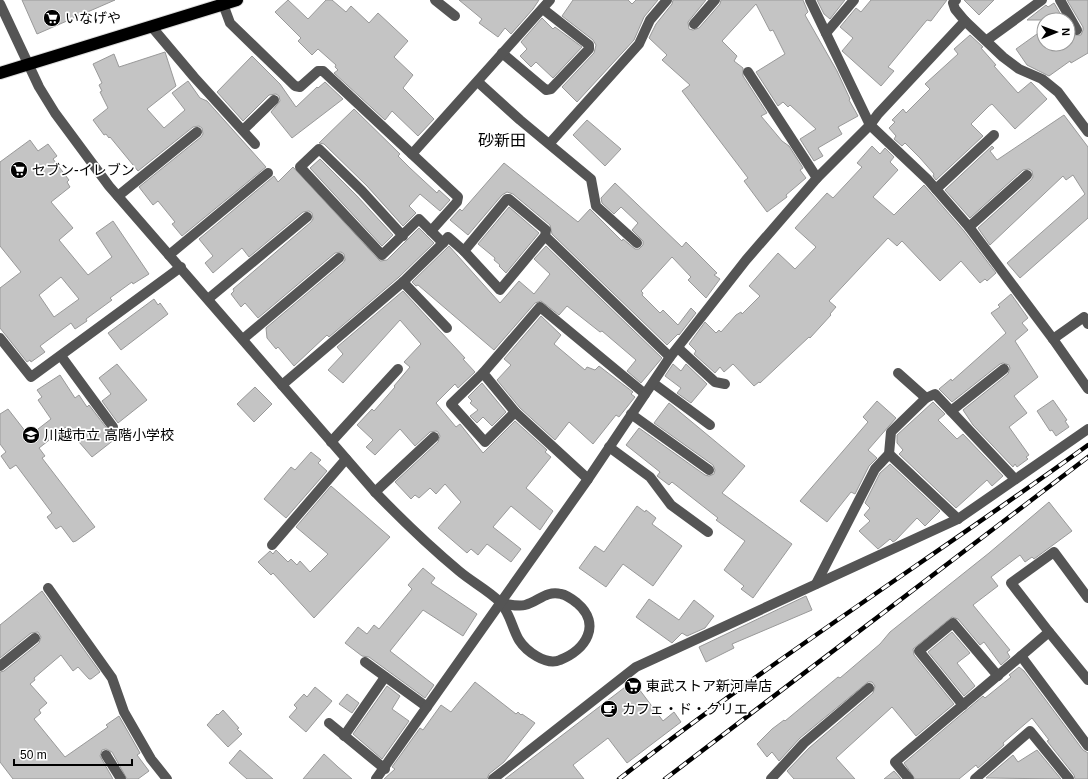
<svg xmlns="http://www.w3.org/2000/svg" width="1088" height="779" viewBox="0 0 1088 779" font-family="Arial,'Noto Sans JP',sans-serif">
<rect width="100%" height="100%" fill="#fff"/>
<g fill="#c4c4c4" stroke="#999" fill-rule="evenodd">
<path d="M22,0H115L37,34Z"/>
<path d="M288,0L308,19L326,0H332L346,12L351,6L369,23L378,13L408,41L394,57L413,75L403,88L434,119L418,136L392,111L385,120L334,73L338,70L335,67L336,65L318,49L312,55L298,41L301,38L275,12Z"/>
<path d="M459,0H539L533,9L511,34L505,28L498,37L479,23L482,19Z"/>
<path d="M573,0H628L632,4L636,0H658L644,17L634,40L577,102L562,87L594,53L596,45L593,40L562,16Z"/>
<path d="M673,0H706L688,22L689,29L693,30L699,28L720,4L721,0H803L808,12L805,15L837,71L850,99L849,100L858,116L838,127L842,134L818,148L823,156L814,161L800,139L816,129L790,105L788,107L783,102L778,106L756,72L785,54L773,30L770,31L756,4L722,41L737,56L734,61L743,68V76L767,113L761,116L782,141L789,146L803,168L800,170L806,178L786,195L787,197L767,212L744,181L748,178L682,91L690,85L662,60L667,55L649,38L656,24L672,4Z"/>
<path d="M817,0H845L830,19L824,14Z"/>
<path d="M871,0H947L931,21L927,20L888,67L894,71L881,86L842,51L853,38L840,27L856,8L861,12Z"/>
<path d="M964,0H994L979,15Z"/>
<path d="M1067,0H1088V53L1071,63L1070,61L1049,76L1027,65L1016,49L1044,29V44H1068V27L1073,35H1081L1083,30V27Z"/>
<path d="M1054,3L1064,20H1027L1046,5L1048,7Z"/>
<path d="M542,18L553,29L555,27L582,47L553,78L536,62L531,67L520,56L527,49L521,42Z"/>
<path d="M970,35L983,47L981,48L996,65L994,66L1018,93L1031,82L1047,99L1015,129L992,104L989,106L971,124L983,136L936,180L933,176L934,174L920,158L905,143L902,146L894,139L896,136L889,128L895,122L892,120L903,109L906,113L930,89L925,84L958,54L954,49Z"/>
<path d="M165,52L176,86L147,109L164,128L185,110L172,93L188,81L200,98L207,101L266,167L182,236L172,224L175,222L158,201L153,205L139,187L201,137L203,134L202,128L199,126L193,127L138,171L110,137L109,138L106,134L104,135L93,120L108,108L100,92L102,91L99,85L102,83L93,64L114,54L119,67Z"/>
<path d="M252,56L280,84L296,107L317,87L318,88L325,82L343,99L292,138L271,112L280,101L279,96L276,94L269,95L243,121L217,92Z"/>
<path d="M354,109L400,154L398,156L410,168L437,193L439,190L450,200L440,211L420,194L409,206L416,213L403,226L367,186L324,144L319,143Z"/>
<path d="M1064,115L1088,147V218L1020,278L1007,263L1085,194L1073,175L1066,180L1063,176L990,245L978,228L1031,180L1033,177L1032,171L1029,169L1023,170L970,218L945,190L992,146L994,148L990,151L997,160Z"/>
<path d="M587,120L621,149L605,166L573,135Z"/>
<path d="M30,140L38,151L48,144L57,156L53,159L69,180L67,182L70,187L51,202L73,228L59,240L88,275L112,257L96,233L113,221L149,274L133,284L132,282L110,298L112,300L86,319L87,321L75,329L71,323L40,346L45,352L31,362L30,360L27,362L0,328V288L21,272L0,246V162ZM61,277L79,299L54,317L39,295Z"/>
<path d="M872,146L880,154L885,148L894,157L890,162L898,170L873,197L894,215L924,185L964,231L996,273L987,281L985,279L980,283L961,261L940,281L902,241L897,246L888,238L829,301L836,307L830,314L831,315L810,338L809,337L760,383L759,382L754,386L733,364L724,372L720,367L715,373L694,354L696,351L689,344L705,322L716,333L719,330L721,332L736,315L741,312L742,314L760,296L749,286L778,253L795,269L816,247L795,228L827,193L833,198L862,167L857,163Z"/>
<path d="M320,159L357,196L393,235L382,246L310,168Z"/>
<path d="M504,163L578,222L590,209L622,241L623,239L635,249H639L643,245V241L632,230L638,223L621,207L614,214L602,203L601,198L615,183L682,247L686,242L717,273L714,275L720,279L706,298L688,280L691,277L672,257L641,291L643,293L642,295L660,313L663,310L678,325L691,308L696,313L679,335L678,334L667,345L552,234L550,225L513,194L507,192L502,195L468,235L450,220L460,209L462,211Z"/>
<path d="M293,167L380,261L387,260L419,228L434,243L399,277L329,337L327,335L294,366L278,347L276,349L267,338L266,328L343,263L345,260L344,254L341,252L335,253L258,318L245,303L241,307L231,294L234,291L233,289L311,222L313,219L312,213L309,211L303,212L249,257L242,248L213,273L205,263L213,256L199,239L274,176L278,182Z"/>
<path d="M509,207L539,233L506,273L499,266L500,265L494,260L495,258L478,244Z"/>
<path d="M449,246L500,303L519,281L534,294L550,274L534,259L546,246L662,358L641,383L627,371L636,360L602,331L600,332L567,306L559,315L541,301L535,303L494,350L418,285L416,286L412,282Z"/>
<path d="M403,291L465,358L463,359L475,372L458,388L455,384L436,403L456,427L460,424L483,453L515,421L547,450L545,452L551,457L526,488L553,511L540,530L511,506L493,527L521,549L511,562L487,544L478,555L471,549L467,553L438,528L461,502L445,484L436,494L430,488L419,498L415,495L411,499L395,482L438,442L440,436L438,432L436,431L430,432L415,446L400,429L375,455L366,447L373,440L357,425L372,409L374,411L395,387L394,386L410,367L404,362L421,344L400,320L343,383L328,370L343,354L337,347Z"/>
<path d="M1011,294L1028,318L1022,323L1028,330L1015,341L1038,377L1014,396L1027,413L1009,427L1029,455L1026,457L1028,459L1017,467L1015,464L1013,467L973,425L963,410L1008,374L1010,368L1009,365L1003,363L1000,364L952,402L939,389L951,379L952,381L1006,333L991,313L1000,307L998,305Z"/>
<path d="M154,299L158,305L160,303L168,314L121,350L108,333Z"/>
<path d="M541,316L561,335L554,344L585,370L587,367L595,370L599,366L633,392L631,394L635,397L619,417L616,415L593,444L569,422L555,440L520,408L497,380L511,365L504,359Z"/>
<path d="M117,364L147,400L118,423L102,401L111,394L99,378Z"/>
<path d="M673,364L681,371L686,364L707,384L691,403L677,393L681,388L665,376Z"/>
<path d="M60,375L75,398L79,395L87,407L89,405L115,439L92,457L66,427L39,448L45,456L42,458L95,527L76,541L73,542L61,526L56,529L47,517L52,513L16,465L10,469L1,456L6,452L0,444V414L8,409L29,436L51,419L38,400L42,397L37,390Z"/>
<path d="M482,383L506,412L492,426L483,417L477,423L470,416L478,410L470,403L472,401L468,397Z"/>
<path d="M255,387L272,404L254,422L237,404Z"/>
<path d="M1053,400L1067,420L1065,421L1069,427L1056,436L1052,430L1050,431L1037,411Z"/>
<path d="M877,401L896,418L868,450L877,458L869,466L855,494L851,492L827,522L800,501L868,422L863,417Z"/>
<path d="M933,402L945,414L938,420L957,439L963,434L1003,476L992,486L987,480L956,508L899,454L903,450L897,443V435Z"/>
<path d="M669,403L745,466L722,493L792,544L753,598L741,589L744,586L724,570L745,541L716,520L718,518L672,482L669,485L657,476L660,472L626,445L639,428L705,475L709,476L714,474L715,470L713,465L654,423Z"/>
<path d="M311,452L321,460L318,463L327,471L286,518L264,499L291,467L295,470Z"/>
<path d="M890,464L940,511L925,526L917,518L896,540L893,542L890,539L878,549L859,531L870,521L864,515L870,508L865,503L880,473Z"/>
<path d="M331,486L390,537L314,618L273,573L271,575L258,562L270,551L273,554L276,550L288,562L291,559L297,565L300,561L310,572L328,554L296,527Z"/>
<path d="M1049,502L1072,531L1034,559L1032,557L1025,562L1020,555L991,577L998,586L973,605L1010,650L1007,652L1010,657L1001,665L984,642L980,645L958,619L952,617L913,649L914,655L954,704L916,736L892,707L836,758L855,779H794L787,771L809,748L873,693L875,686L872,682H868L800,738L779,761L772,752L767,757L757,744L772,729L784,720L785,721L838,677L840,678L880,644L890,632L989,553Z"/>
<path d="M637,506L645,512L646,510L656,518L652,524L682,546L653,586L623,564L606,587L579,568L595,546L604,552Z"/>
<path d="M423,568L435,578L431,583L477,614L463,636L423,610L390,651L434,685L425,698L369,657L362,656L345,643L358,627L367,634L374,625L379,629L412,589L408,585Z"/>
<path d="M42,591L100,672L91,679H89L78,667L73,671L61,655L34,678L35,680L30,684L47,703L39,710L41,713L34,719L65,757L108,727L106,725L119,716L140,753L137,755L149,771L138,779H127L112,752L106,749L102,750L100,756L113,779H13L0,762V672L4,671L39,643L41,637L38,632L31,633L0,658V625Z"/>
<path d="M806,596L812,610L732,644L734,648L706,662L699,647Z"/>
<path d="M649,599L679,620L694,600L714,616L705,628L687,636L682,633L672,643L636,617Z"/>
<path d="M952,632L970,653L957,663L975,686L964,696L928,652Z"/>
<path d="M1019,667L1024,671L1083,750L1088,753V779H1075L1074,775L1047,741L1049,740L1032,718L1003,743L1004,745L978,768L976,765L959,779H915L904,763L983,696L985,698L1011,677L1009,675Z"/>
<path d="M633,681L663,721L674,712L681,722L627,763L608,738L573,765L584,779H505Z"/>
<path d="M475,682L516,714L518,712L521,715L522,714L535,723L504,762L489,774L487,779H384L395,769L392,767L420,728L423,730L441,705L451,712Z"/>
<path d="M387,686L400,696L392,709L409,721L382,759L353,734Z"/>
<path d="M315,687L332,701L306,732L289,717L297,708L294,705L304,694L307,697Z"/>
<path d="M347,694L359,703L352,713L339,704Z"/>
<path d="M223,710L239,728L237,729L242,734L228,747L207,725L217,714L218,715Z"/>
<path d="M240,750L258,766L273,779H247L229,763Z"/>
<path d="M1037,750L1061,779L986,778L1013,755L1018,762Z"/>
<path d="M324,754L338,767L352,779H303Z"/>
<path d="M894,771L901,779H884Z"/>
</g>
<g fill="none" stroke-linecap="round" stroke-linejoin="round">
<defs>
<path id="highway" d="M0,73L237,0"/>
</defs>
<use href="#highway" stroke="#dbdbdb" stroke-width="14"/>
<g stroke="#555" stroke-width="10">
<path d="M435,0L455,16"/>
<path d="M810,0L870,125L928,180L969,227L1053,339L1088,389"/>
<path d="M1060,0L1077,30"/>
<path d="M0,4L39,87L55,113L109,186L375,492C402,520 429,546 459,571C472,582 488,590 500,602C510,613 512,628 519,640C526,651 546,666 560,660C586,650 602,624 577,603C572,599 567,595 561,594C546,590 538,602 525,605C518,607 507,604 501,603"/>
<path d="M223,4L230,23L295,86L300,87L318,71H323L458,197L457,202L431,231"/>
<path d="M965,21L1003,57L1019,69L1042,79L1058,92L1088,132"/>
<path d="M694,24L715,0"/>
<path d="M151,26L194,77L255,144"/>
<path d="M826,33L854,0"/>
<path d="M987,40L1042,0"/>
<path d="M502,53L546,90L551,89L589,49V45L543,9"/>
<path d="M748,72L817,178"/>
<path d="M478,82L520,120L591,179L596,206L637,243"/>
<path d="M243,130L274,100"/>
<path d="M550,143L639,44L650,20L667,0"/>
<path d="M412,154L550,0"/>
<path d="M936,189L994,135"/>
<path d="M118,196L197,132"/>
<path d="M969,227L1027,175"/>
<path d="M403,236L362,191L319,149L300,167L382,255L419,219L443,243L448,237L464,251"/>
<path d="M545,236L500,290L464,251L507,199H509L546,230L545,236L670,357"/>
<path d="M169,255L268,173"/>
<path d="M403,282L447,328"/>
<path d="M208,299L307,217"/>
<path d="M0,338L31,377L181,267"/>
<path d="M243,339L339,258"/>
<path d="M1053,339L1084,317L1088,324"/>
<path d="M678,348L715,382L725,384"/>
<path d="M61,356L113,427"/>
<path d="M483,373L451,404L485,442L515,412"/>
<path d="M898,373L926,398"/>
<path d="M653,383L710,425"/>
<path d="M282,385L403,282L443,243"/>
<path d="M951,411L1004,369"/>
<path d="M631,414L709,470"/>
<path d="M331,442L398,369"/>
<path d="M609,447L650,477L671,505L708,532"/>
<path d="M889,454L958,519"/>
<path d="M588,479L515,412L483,373L540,307L645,394"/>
<path d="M375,492L434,437"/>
<path d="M272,545L346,459"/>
<path d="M816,584L875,469L889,454L891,432L926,398L935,394L1015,479"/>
<path d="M48,588L112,678L124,712L151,759L167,779"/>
<path d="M1049,632L1011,583L1054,552L1088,598"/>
<path d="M1021,656L1049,632L1088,680"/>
<path d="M365,662L427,707"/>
<path d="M0,666L35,638"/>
<path d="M963,705L919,651L953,623L998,676"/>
<path d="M329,723L385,769"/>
<path d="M344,736L385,677"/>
<path d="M106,755L121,779"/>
<path d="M376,779L588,479L670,357L746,260L817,178L870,125L878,114L965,21L955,9L953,3L956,0"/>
<path d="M493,779L636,667L958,519L1088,429"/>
<path d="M771,779L804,743L869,688"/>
<path d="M909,779L895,762L1021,656L1088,746"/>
<path d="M975,779L1030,731L1069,779"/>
</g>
<use href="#highway" stroke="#000" stroke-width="12"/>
<defs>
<g id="rail">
<path d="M619,779C770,661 932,558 1088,445"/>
<path d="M665,779L1088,457"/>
</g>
</defs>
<use href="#rail" stroke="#000" stroke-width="4.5"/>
<use href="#rail" stroke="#fff" stroke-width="3" stroke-dasharray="9" stroke-linecap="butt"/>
</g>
<defs>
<symbol id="supermarket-disc" viewBox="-11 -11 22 22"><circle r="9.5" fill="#000" stroke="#fff"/><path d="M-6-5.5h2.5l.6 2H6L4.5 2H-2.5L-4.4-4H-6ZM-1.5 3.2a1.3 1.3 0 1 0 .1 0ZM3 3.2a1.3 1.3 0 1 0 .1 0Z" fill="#fff"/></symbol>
<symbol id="school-disc" viewBox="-11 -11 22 22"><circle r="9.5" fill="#000" stroke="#fff"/><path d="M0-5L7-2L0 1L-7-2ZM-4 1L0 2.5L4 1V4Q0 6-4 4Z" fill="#fff"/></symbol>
<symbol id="cafe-disc" viewBox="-11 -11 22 22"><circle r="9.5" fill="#000" stroke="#fff"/><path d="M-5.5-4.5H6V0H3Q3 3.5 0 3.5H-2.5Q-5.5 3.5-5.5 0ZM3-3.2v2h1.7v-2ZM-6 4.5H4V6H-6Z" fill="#fff"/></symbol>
</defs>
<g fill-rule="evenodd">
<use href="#supermarket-disc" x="42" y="8" width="20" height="20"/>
<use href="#supermarket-disc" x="9" y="160" width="20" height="20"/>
<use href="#school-disc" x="21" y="425" width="20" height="20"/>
<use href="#supermarket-disc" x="623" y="676" width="20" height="20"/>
<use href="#cafe-disc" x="599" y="699" width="20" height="20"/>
</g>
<g text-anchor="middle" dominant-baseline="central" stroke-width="3.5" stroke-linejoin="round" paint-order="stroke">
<g font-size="14" fill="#000" stroke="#fff" text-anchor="start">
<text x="65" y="18">いなげや</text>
<text x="32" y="170">セブン-イレブン</text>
<text x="44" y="435">川越市立 高階小学校</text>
<text x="646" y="686">東武ストア新河岸店</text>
<text x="622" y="709">カフェ・ド・クリエ</text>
</g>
<g font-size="16" fill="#000" stroke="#fff">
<text x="502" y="140">砂新田</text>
</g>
</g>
<g transform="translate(1056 32) rotate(89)"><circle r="19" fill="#ffffff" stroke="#999999"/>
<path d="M0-3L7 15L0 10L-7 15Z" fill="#000000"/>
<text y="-6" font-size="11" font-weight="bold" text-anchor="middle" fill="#000000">N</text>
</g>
<path d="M14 759v6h118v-6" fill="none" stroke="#000000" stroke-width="2"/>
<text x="20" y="759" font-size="12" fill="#000000" stroke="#ffffff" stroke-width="3" paint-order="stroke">50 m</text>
</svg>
